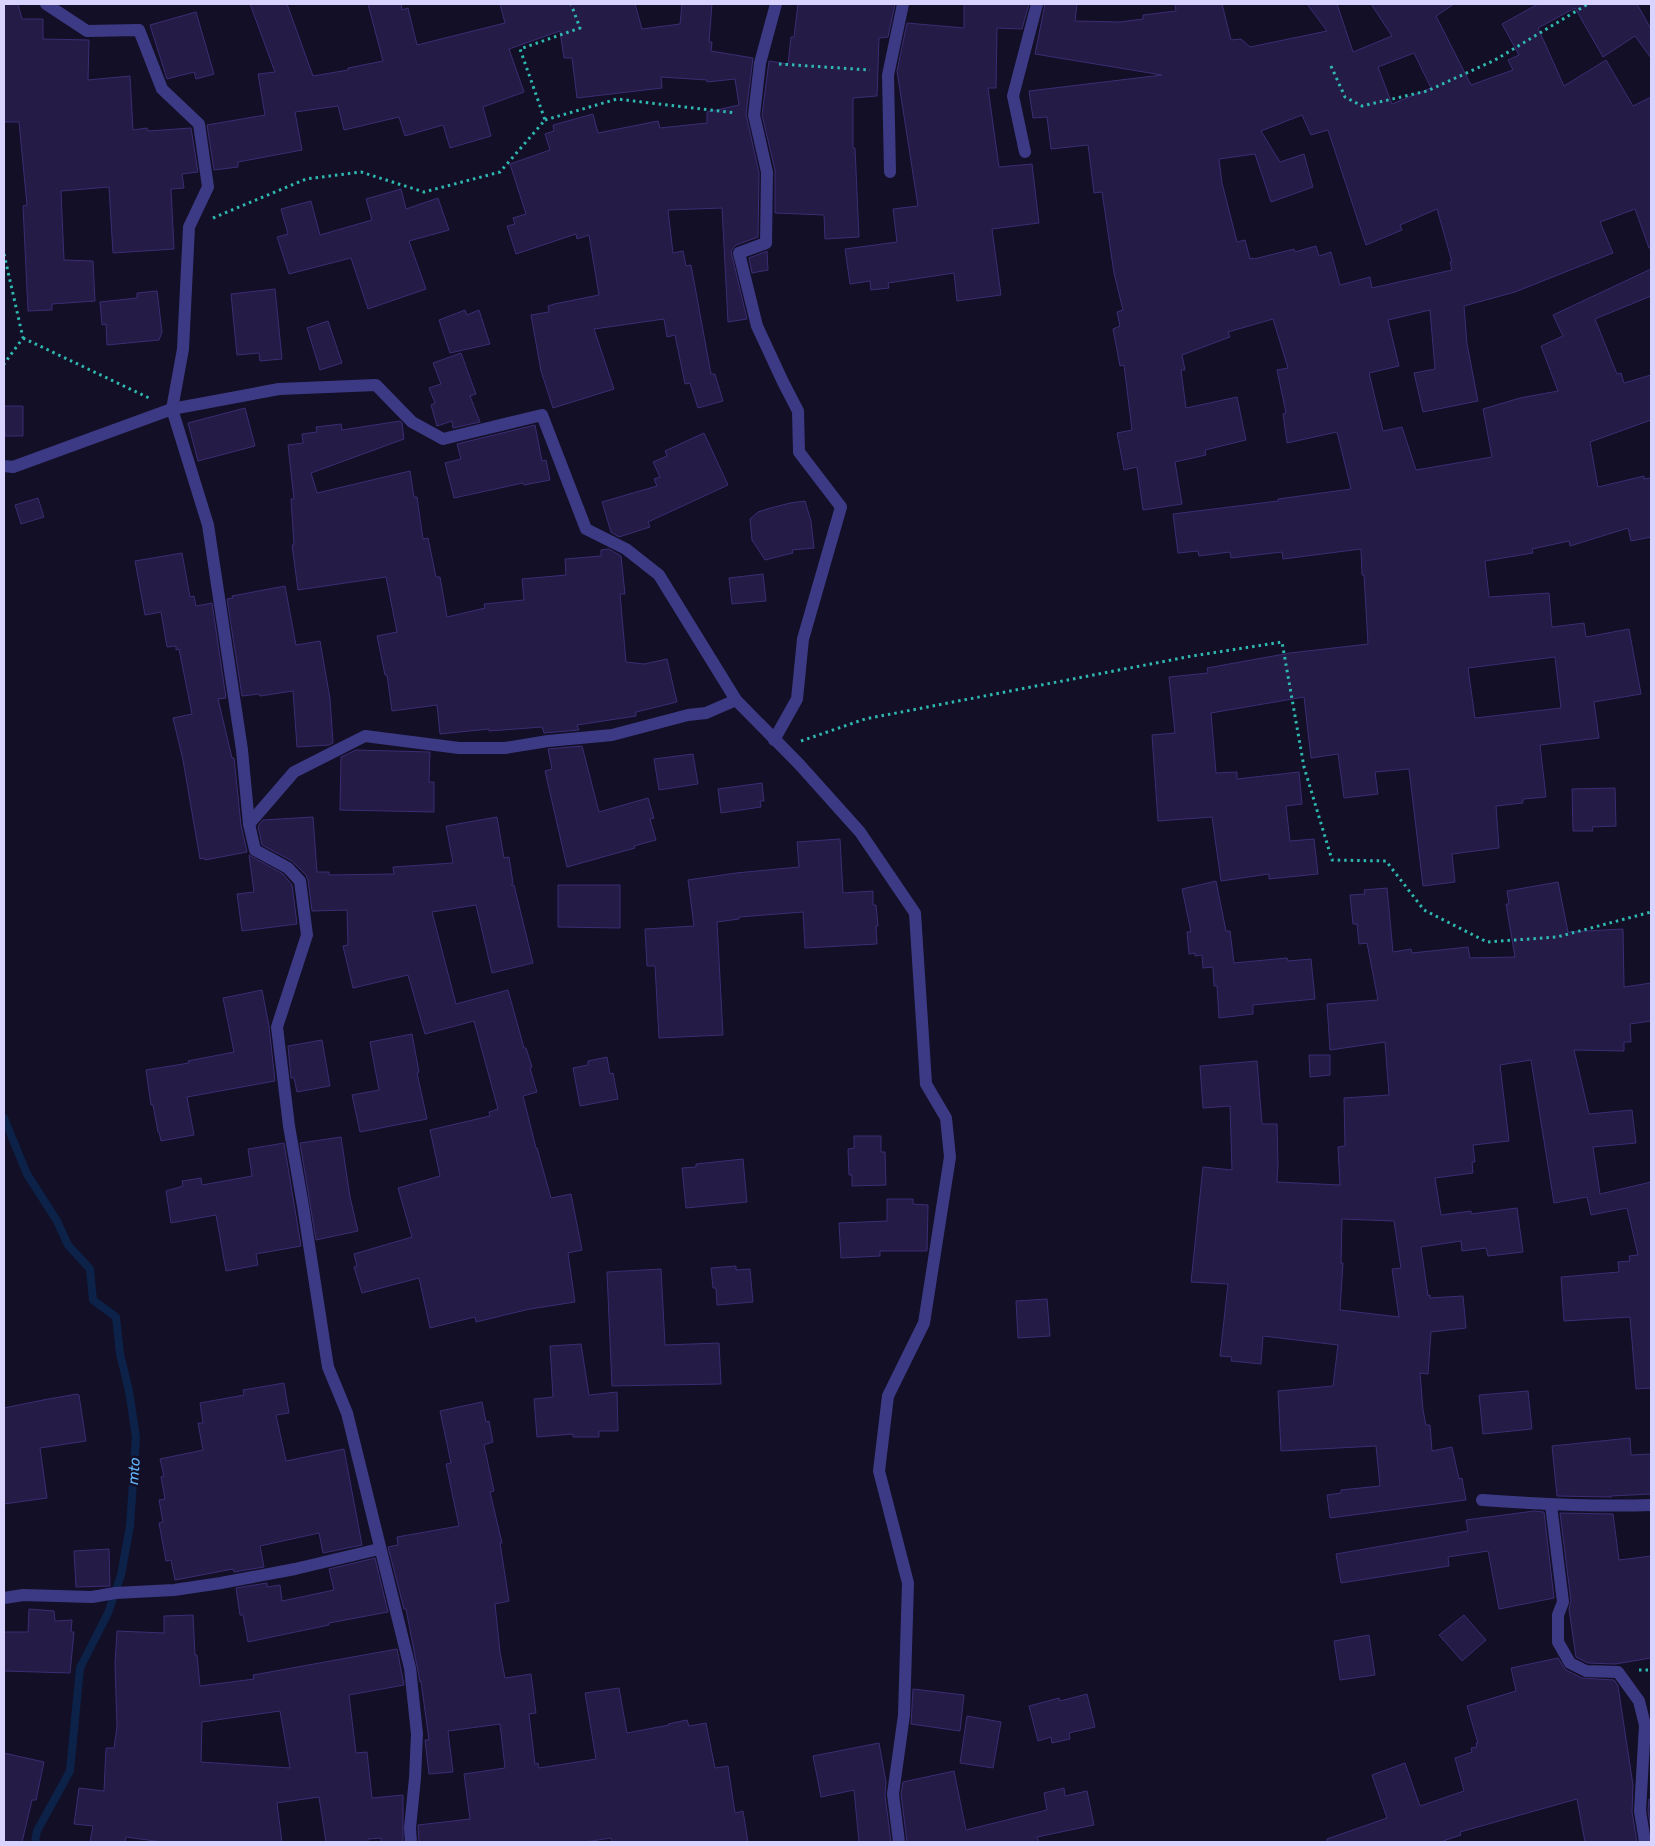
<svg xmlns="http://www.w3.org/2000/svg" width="1655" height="1846" viewBox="0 0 1655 1846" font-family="Rubik,sans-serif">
<rect width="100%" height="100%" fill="#130f26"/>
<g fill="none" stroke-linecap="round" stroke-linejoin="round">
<path stroke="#0c2248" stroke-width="8" d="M4,1118L27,1174L57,1221L68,1245L90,1269L93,1300L116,1317L120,1354L129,1391L136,1437L130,1526L121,1575L115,1593L108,1613L80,1668L70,1771L37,1831L35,1842"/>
</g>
<g fill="#241b47" stroke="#3b2d73" fill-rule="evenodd">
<path d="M4,4H18L22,19H43V39L89,40L88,80L130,76L133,130L147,128L148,131L191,128L198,172L182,174L184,188L171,189L174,249L113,253L109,187L61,191L64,260L93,261L95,301L52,304V310L28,311L23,206L27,205L19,122H4Z"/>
<path d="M250,4H287L313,76L348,70V68L383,61L368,4H401L402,10L408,8L417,45L505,23L500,4H635L642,29L680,24L682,4H712L709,42H712L711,51L753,58L746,114L759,173L758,237L736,245L731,251L747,319L728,322L722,208L668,210L673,253L683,251L686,266L691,265L711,374H715L723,401L698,408L690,383L685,384L675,335L667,337L664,319L594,329L614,389L553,408L541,371L531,315L549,312L548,306L554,304L599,295L589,235L577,239L576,234L516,254L507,226L515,224L513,218L526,214L510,164L550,150L545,134L554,131L553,125L593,114L598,133L658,121L660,128L707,123V112L739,105L735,79L707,82V80L661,77L662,88L577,98L572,58H564L560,31L509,49L524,92L483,107L491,136L450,148L443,125L405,136L399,117L344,130L338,106L295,112L302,150L238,162V167L214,170L207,125L265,115L258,74L275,72Z"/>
<path d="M798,4H895L888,37L879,38L877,96L853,98V148H855L859,237L825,239L824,215L775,213V170L762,115L769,61L788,64L791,37H794Z"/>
<path d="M964,4H1029L1022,29L997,28L996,88H988L999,167L1032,164L1039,223L992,229L1001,295L957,301L954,273L888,283L889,288L871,290L870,281L850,284L845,249L897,242L893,209L918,206L897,71L907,23L964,28Z"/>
<path d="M1045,4H1077L1075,21L1120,22L1143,19V15L1176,11L1175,4H1222L1231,40L1241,39L1250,47L1327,31L1307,4H1337L1353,52L1392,36L1371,4H1454L1436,16L1471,85L1513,70L1508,60L1519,55L1502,24L1538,4H1637L1651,29V58L1635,36L1603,57L1575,8L1538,28L1564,86L1606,60L1633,106L1651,97V248H1649L1635,209L1600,222L1613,253L1515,292L1464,306L1467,344L1478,401L1423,412L1414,373L1435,369L1430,310L1388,320L1399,366L1369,373L1383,431L1402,427L1416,470L1492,457L1483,409L1520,398L1558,391L1541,346L1563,336L1553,315L1651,269V296L1595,319L1617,374L1621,373L1624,383L1651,375V420L1590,442L1598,487L1644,476V479L1651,478V537L1631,541L1628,528L1570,546L1569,541L1532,549L1533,553L1485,561L1489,597L1549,593L1552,627L1584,623L1586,637L1629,629L1641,694L1594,702L1599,738L1540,745L1546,797L1523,799V803L1496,806L1499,848L1452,854L1455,882L1423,886L1409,769L1375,772L1378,794L1344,798L1338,754L1311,758L1304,697L1211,713L1216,773L1237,772V779L1299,772L1302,804L1286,806L1290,841L1314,839L1318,874L1269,879V874L1221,881L1212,817L1158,821L1152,735L1175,733L1169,677L1208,673L1207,668L1290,653L1368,644L1364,575H1362L1361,549L1283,559L1282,552L1231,558L1230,552L1199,556L1198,551L1178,553L1173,514L1278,501V499L1351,489L1337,432L1287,443L1283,414L1286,413L1277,370L1288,368L1273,319L1228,332L1230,337L1182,355L1185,370H1181L1186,408L1237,397L1246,440L1205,450L1206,455L1175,462L1182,504L1143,510L1137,467L1124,470L1117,433L1132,430L1124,365L1120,366L1113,329L1120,326L1117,312L1123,310L1114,273L1102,192L1094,193L1088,145L1051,149L1047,117L1033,118L1029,91L1162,75L1035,54ZM1414,53L1431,88L1392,104L1378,67ZM1302,115L1311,135L1328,130L1366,245L1402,230L1400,225L1437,209L1452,262H1450L1452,270L1372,288L1370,277L1340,285L1331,252L1319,256L1316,246L1295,252L1294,249L1254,259L1253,258L1250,259L1245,240L1237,242L1222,183L1219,159L1255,154L1271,202L1313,187L1304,154L1280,162L1261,131ZM1555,657L1561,708L1475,718L1468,668Z"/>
<path d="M196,12L214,74L196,79L194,72L167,79L150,25Z"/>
<path d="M401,189L406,209L438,198L449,230L409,241L426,289L368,309L351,258L289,274L277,237L288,234L281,209L311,201L320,235L372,220L366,199Z"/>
<path d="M767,251L768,270L752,273L749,258Z"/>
<path d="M275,289L282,359L260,361L259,353L237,355L231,294Z"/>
<path d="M157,291L162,332L159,340L107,345L106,324L102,325L100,302L137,298V293Z"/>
<path d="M465,310L467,315L479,310L490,344L450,353L439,320Z"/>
<path d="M328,321L342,363L320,370L307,328Z"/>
<path d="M461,353L476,394L470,396L480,422L453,428L452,421L437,426L431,405L435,403L429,388L441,384L433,363Z"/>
<path d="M4,406H23V436H5Z"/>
<path d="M245,408L255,446L198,461L188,423Z"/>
<path d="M400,421L402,423L404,439L311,473L317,493L410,471L414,497H417L423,539L428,538L436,577H440L447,617L485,608L484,604L524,600L522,579L566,575L565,559L601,556V550L609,549L621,556L625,594H620L626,662L644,664L667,659L677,702L636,712V716L577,725L579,730L544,733L542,727L489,731V729L440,734L437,705L392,711L387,675H385L377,636L397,632L386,577L298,590L292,545H294L291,499H294L288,445L303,443L302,434L317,432L316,427L341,424L342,430Z"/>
<path d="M535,425L542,461L546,460L550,480L524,485L523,483L454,498L445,463L461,459L457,444Z"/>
<path d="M704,433L728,485L648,522L650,527L619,537L611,532L602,502L657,486L654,479L660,477L653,462L667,456L665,451Z"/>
<path d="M38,498L44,517L21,524L15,505Z"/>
<path d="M805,501L811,521L814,548L792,550L793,553L765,560L752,540L750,519L758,512L767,509L790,503Z"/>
<path d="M182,553L190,597L194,596L196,606L212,603L226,698L218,699L232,758H234L241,825L247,852L205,860L204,858L200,859L183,760L173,718L192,714L179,649L176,650V646L167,647L161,612L145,615L135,561Z"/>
<path d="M763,574L766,601L732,604L729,578Z"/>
<path d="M285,586L296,645L320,641L330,699L333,743L329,745L297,747L293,691L260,696L259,694L242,696L227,599L233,598L232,596Z"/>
<path d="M582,746L599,812L648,798L654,818L650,819L656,840L634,846L635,848L567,867L545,771L552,769L548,749Z"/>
<path d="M356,750L430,752L429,782H434V812L340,810L341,757Z"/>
<path d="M693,754L698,784L659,790L654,759Z"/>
<path d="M762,783L764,801H760L761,807L721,813L718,789Z"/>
<path d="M1615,788L1616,826L1592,827L1593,831H1573L1572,789Z"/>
<path d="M313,817L317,872H329V875L394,874L393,867L453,863L446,826L497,817L504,858L509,857L513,883L511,885H514L533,963L492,973L476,905L432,912L456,1004L508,990L524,1048H526L532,1067L530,1068L537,1092L523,1096L536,1148H537L551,1198L571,1194L582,1250L568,1253L575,1302L530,1309L476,1322L475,1317L430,1328L419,1278L362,1293L354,1267L357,1266L354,1254L412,1237L398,1188L440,1176L430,1130L490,1116L489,1112L498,1109L474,1021L425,1034L408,975L353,988L343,946L348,945L347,910L312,911L308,880L306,875L292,861L262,845L258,826L263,820Z"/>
<path d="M840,839L843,893L873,891V905H876L878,926H876L877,944L805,948L803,912L739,917V919L717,922L723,1035L659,1038L655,966H647L645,929L694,926L688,880L736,873L799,867L797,842Z"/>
<path d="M249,855L283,874L292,885L297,924L242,931L237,894L254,892Z"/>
<path d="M1216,881L1226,931H1230L1234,963L1287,958L1288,961L1311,959L1315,999L1253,1005V1014L1219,1018L1217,986H1214L1213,967L1203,968L1202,955L1195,956V953L1189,954L1187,932H1191L1182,889Z"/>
<path d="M1558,882L1568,932L1623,929L1624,987L1651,983V1021L1630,1024L1631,1042H1624V1051L1574,1050L1589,1114L1632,1110L1636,1143L1593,1147L1600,1194L1651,1182V1388L1636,1389L1630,1317L1564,1321L1561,1277L1619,1272L1618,1262L1630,1261L1629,1256L1638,1255L1627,1208L1591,1215L1587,1197L1554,1203L1531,1060L1500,1065L1509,1141L1473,1145L1475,1162H1472L1473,1173L1435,1178L1441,1215L1471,1211V1214L1517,1208L1523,1252L1488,1256L1486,1248L1462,1251L1461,1241L1421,1247L1428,1296L1430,1295V1298L1463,1296L1466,1328L1431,1332L1428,1374L1420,1373L1423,1410L1426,1425H1430L1432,1451L1452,1447L1459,1479L1462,1478L1466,1500L1330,1518L1327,1495L1341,1493V1490L1380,1486L1376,1446L1281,1451L1278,1391L1333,1386L1338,1345L1263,1336L1261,1364L1231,1361L1232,1357L1220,1356L1228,1284L1191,1282L1203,1167L1232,1170L1230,1106L1203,1108L1200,1066L1257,1061L1262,1124H1277L1278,1165L1277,1182L1340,1185L1338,1147L1345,1146L1344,1098L1389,1095L1385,1042L1330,1050L1327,1004L1378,1000L1367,943L1359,944L1357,924H1353L1350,895L1365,894L1364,890L1387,888L1393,952L1411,949L1412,953L1468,947L1470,958L1515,957L1506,904H1509L1507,891ZM1342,1219L1394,1221L1401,1268L1392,1269L1399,1317L1340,1310L1343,1263H1341Z"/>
<path d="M558,885H620V928L558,927Z"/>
<path d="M262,990L269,1026L275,1081L187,1097L194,1135L161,1141L159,1132H158L153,1105H151L146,1070L189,1063L188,1061L234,1052L223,998Z"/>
<path d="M412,1034L419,1072L417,1073L427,1119L360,1132L352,1095L379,1090L370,1042Z"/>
<path d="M322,1040L330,1086L297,1092L294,1078H291L288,1046Z"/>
<path d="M1309,1055H1330V1075L1310,1077Z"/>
<path d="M607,1057L610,1074L613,1073L618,1099L580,1106L573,1068L588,1065V1061Z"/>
<path d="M854,1136H881V1152H885L886,1185L852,1186V1175H849L848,1149L854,1148Z"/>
<path d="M341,1137L350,1197L358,1231L316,1240L300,1143Z"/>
<path d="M284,1143L301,1246L256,1254L258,1265L226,1271L216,1215L171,1223L166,1191L183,1186L182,1181L201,1178L202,1185L252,1176L248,1149Z"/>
<path d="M743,1159L747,1202L686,1208L682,1168L696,1167V1164Z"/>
<path d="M887,1199H913V1204L928,1205L927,1251H880V1256L841,1258L839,1223L887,1221Z"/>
<path d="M736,1266V1270L750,1269L753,1302L717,1305L716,1288H713L711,1268Z"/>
<path d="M661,1269L665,1345L719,1343L721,1384L612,1386L607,1272Z"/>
<path d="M1047,1299L1050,1336L1018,1338L1016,1301Z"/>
<path d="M581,1344L589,1395L617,1392L618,1431H599V1437H573V1434L537,1437L534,1399L553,1397L550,1346Z"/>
<path d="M284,1383L289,1413L276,1415L286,1461L344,1449L362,1545L323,1553L319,1533L260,1546L264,1567L234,1572L233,1569L175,1580L171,1560L166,1561L159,1523L163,1522L159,1500L165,1499L161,1477L164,1476L160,1459L203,1450L198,1423H203L200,1403L244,1395L243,1390Z"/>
<path d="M1528,1391L1532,1429L1483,1434L1479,1395Z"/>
<path d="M77,1394L79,1395L86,1441L40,1448L47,1498L4,1504V1408L43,1400Z"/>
<path d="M482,1402L486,1422L489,1421L493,1442L484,1445L494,1491L490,1492L502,1543H500L509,1601L495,1604L500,1652L505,1678L531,1674L536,1713L529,1714L535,1764L538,1763L539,1768L596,1759L585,1693L619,1688L627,1733L669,1725L668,1724L687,1720L689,1726L706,1723L715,1768L728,1766L735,1813L743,1811L748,1842H612L611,1838L585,1842H419L418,1825L470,1819L464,1774L505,1768L500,1724L448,1731L453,1772L429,1774L425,1740H429L421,1681L420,1682L406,1609H404L388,1547L398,1545L397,1537L459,1526L446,1464L451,1463L440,1411Z"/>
<path d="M1630,1438L1631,1455L1651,1454V1494L1611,1496V1497L1557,1496L1552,1446Z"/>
<path d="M1534,1511L1544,1512L1554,1598L1499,1609L1488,1551L1448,1557L1449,1566L1341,1583L1336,1554L1468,1531L1466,1520Z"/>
<path d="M1560,1513L1613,1514L1619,1560L1651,1556V1658L1615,1664L1588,1663L1576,1657L1569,1609L1571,1601Z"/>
<path d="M109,1549L110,1586L76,1587L74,1551Z"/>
<path d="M375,1558L388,1612L329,1623V1625L248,1642L243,1615H240L236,1588L267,1583V1587L280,1585L282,1601L334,1590L329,1569Z"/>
<path d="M29,1609L54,1611L55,1621L72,1620L71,1632H74L70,1673L4,1671V1632H28Z"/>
<path d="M193,1615L195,1655H197L200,1686L254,1679L253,1675L397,1649L404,1685L349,1695L356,1753L367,1752L372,1798L403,1795V1842H381V1838L368,1839V1842H326L319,1797L277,1803L282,1842H162L126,1837L125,1842H90L93,1826L74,1824L79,1788L104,1791L106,1748H114L117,1727L115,1664L117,1631L164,1633V1616ZM280,1711L290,1768L201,1762L202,1722Z"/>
<path d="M1464,1615L1486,1640L1462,1661L1439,1635Z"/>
<path d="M1369,1635L1375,1675L1340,1680L1334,1641Z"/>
<path d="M1558,1658L1566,1670L1582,1678L1614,1680L1618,1686L1633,1785L1632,1812L1637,1842H1585L1577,1799L1460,1832L1461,1835L1440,1842H1327V1839L1387,1818L1372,1775L1405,1763L1420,1806L1464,1791L1455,1758L1472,1752L1471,1748L1477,1747L1476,1743H1478L1467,1706L1516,1691L1511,1668Z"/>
<path d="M913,1689L964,1695L960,1731L911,1724Z"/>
<path d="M1087,1694L1095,1727L1069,1733L1070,1739L1052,1743L1051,1737L1038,1741L1029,1706L1059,1698L1060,1701Z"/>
<path d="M967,1716L1001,1722L993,1768L960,1763Z"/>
<path d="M879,1743L886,1782L885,1795L891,1842H859L854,1790L821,1797L813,1756Z"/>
<path d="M4,1753L44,1762L36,1800H32L22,1842H4Z"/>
<path d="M954,1771L966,1830L1047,1810L1044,1793L1064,1788L1065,1796L1087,1791L1094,1825L1037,1837L1039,1842H907L901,1794L903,1782Z"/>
<path d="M1649,1799H1651V1830L1648,1811Z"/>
</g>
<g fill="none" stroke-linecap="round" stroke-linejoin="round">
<g stroke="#2fb8b0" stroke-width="3" stroke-dasharray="2.5 4" stroke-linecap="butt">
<path d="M779,64L870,70"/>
<path d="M1331,66L1345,97L1362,106L1427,91L1495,60L1588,4"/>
<path d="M545,120L617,99L736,113"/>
<path d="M213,218L306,179L361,172L424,192L500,172L545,120L520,49L580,28L571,4"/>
<path d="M4,254L23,338L4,364"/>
<path d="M23,338L149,398"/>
<path d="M801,741L865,719L1192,656L1282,642L1304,767L1332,860L1386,861L1424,910L1487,942L1557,937L1651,912"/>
<path d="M1639,1670H1651"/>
</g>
<g stroke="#3d3a85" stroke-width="12">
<path d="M46,4L87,31L139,30L162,89L199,124L208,187L189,227L183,349L172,409L208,525L242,750L249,824L255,850L288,868L300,881L307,935L277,1027L289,1126L303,1206L328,1367L347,1413L410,1668L417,1734L415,1778L410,1828L411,1842"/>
<path d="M1025,152L1013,96L1037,4"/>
<path d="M890,172L888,75L903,4"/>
<path d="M4,466L13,467L172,409L279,389L376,385L412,422L443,439L542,415L586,529L626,549L659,575L736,700L799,764L860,832L915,913L926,1084L946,1118L950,1157L924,1323L888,1396L879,1471L908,1583L904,1715L893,1794L899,1842"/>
<path d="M774,740L797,699L803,639L841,507L799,452L798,411L783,382L757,326L739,253L766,243L767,172L754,115L760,63L776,4"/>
<path d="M249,824L294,772L365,736L459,748H505L548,741L612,735L688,715L706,713L736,700"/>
<path d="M1482,1500C1539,1504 1595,1507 1651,1505"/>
<path d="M1551,1505L1563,1602L1558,1615V1642L1570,1663L1586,1671L1618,1672L1639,1701L1645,1725L1640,1811L1645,1842"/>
<path d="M4,1598L23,1595L92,1597L115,1593L174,1590L221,1583L295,1569L379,1549"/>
</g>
</g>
<g text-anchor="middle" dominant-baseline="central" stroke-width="5" stroke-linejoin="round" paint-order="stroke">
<g font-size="15" font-style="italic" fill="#62b6ff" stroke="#130f26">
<text transform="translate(134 1471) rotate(-86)">mto</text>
</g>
</g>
<rect width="1655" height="1846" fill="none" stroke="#d9d4ff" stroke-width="10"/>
</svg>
